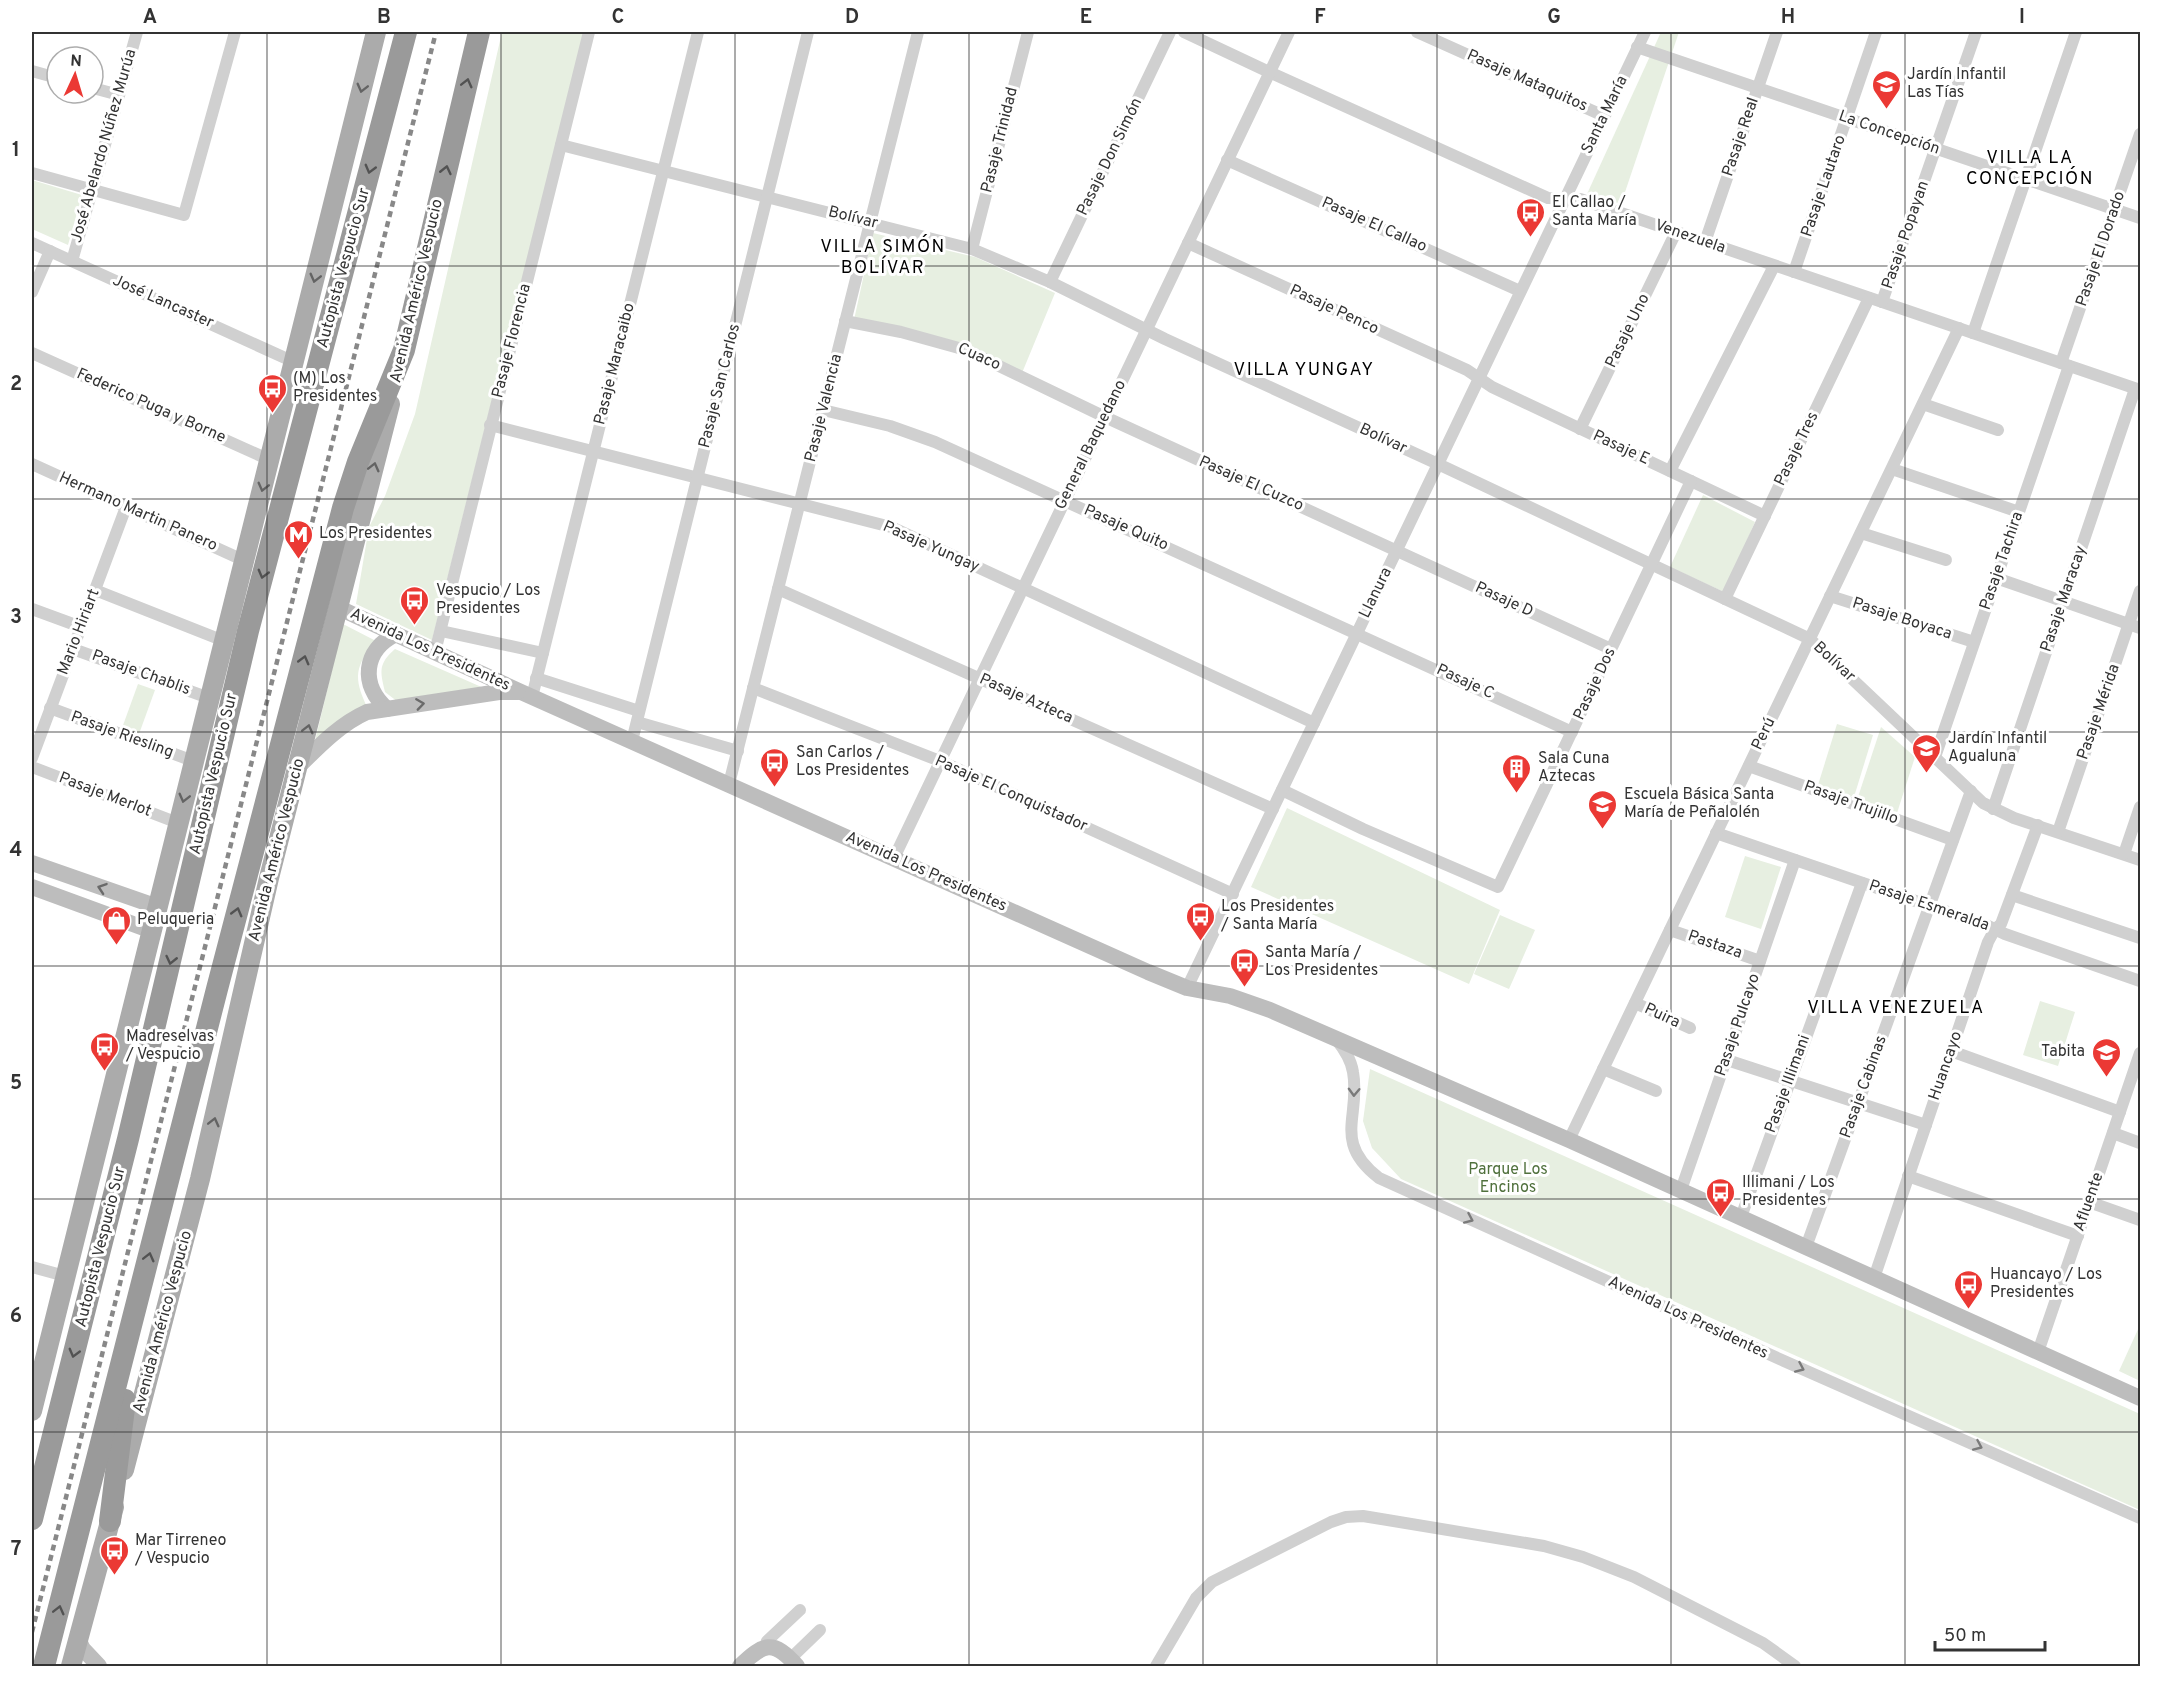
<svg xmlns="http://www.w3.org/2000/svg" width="2172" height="1698" viewBox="0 0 2172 1698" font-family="Overpass,sans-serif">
<rect width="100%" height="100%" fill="#fff"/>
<g fill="#e7efe1">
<path d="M502,32H584L432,640L356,604L369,527L385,496L415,414Z"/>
<path d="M1661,32H1679L1621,204L1587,194Z"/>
<path d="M32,180L82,195L68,245L32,229Z"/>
<path d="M873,233L975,257L1055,293L1022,373L854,320Z"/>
<path d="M1703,495L1755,522L1724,592L1670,567Z"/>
<path d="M343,624L376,641C355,666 353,677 367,707L314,745Z"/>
<path d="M395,649L486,689L398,702L385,692C380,671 378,664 395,649Z"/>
<path d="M138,684L155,690L139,734L122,728Z"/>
<path d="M1837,724L1873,735L1854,797L1818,785Z"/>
<path d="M1881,727L1915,757L1897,813L1857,800Z"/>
<path d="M1287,808L1500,910L1469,984L1251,887Z"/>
<path d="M1745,856L1781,867L1761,929L1725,917Z"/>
<path d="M1500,915L1535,930L1509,989L1474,974Z"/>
<path d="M2040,1001L2075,1012L2058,1066L2023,1055Z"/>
<path d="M1370,1069L2140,1414V1510L1401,1179L1372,1148L1363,1121Z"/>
<path d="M2140,1325V1381L2119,1371Z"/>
</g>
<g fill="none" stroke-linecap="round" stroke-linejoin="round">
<g stroke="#d0d0d0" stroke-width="12">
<path d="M1184,32L1269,72L1548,198L1580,199L2140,390"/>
<path d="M1417,32L1604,116"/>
<path d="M1637,47L2140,218"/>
<path d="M32,71L57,78"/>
<path d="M93,88L119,95"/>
<path d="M561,145L972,249L1050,282L1165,339L1438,464L1810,639L1983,803L2014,818L2140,860"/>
<path d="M1227,160L1520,291"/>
<path d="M32,173L184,215L235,32"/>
<path d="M1705,242L1777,32"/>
<path d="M32,243L294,362"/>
<path d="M1188,243L1467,370L1492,387L1765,516"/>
<path d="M972,249L1028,32"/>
<path d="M72,261L137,32"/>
<path d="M1794,272L1876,32"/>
<path d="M1050,282L1170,32"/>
<path d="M32,292L50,251"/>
<path d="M1882,302L1976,32"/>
<path d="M845,321L901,332L966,350L1105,417L1611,649"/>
<path d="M1973,333L2076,32"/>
<path d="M32,353L270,460"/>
<path d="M2061,363L2140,134"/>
<path d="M1923,404L1998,430"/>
<path d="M823,410L890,426L935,442L1572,732"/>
<path d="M490,425L891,527L1314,723"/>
<path d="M1580,429L1676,232"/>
<path d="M32,464L245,561"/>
<path d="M1892,469L2019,512"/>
<path d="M1670,471L1774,266"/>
<path d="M1861,533L1946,560"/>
<path d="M1996,578L2140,628"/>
<path d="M778,589L1273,809"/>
<path d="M95,590L224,641"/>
<path d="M1830,596L1974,642"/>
<path d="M1725,599L1869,298"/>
<path d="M32,609L81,627"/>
<path d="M441,631L543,653"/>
<path d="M73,649L209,698"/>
<path d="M435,652L589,32"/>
<path d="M536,678L639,711"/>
<path d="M753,688L940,761L1233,894"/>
<path d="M532,697L698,32"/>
<path d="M50,708L193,761"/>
<path d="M637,722L738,751"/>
<path d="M632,741L808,32"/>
<path d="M1935,757L2069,366"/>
<path d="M32,758L126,507"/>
<path d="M1749,766L1953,840"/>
<path d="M32,767L178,823"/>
<path d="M729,784L918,32"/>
<path d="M1282,790L1363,829L1498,887L1691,481"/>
<path d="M1993,809L2135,389"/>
<path d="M2058,832L2140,591"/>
<path d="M1716,833L1986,925L2005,934L2140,981"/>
<path d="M2124,854L2140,807"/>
<path d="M894,858L1289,32"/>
<path d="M2012,895L2140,938"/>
<path d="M1670,930L1760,961"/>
<path d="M1187,988L1645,32"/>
<path d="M1635,1003L1690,1028"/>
<path d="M1336,1039C1344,1049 1351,1059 1353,1072C1361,1116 1332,1142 1379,1178L1784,1361L2140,1518"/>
<path d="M1951,1051L2120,1112"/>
<path d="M1727,1060L1926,1125"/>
<path d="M1603,1069L1656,1091"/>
<path d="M2113,1133L2140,1143"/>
<path d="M1569,1140L1959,328"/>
<path d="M1908,1176L2078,1236"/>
<path d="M1681,1190L1795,860"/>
<path d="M2089,1202L2140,1220"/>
<path d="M1741,1217L1862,883"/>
<path d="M1806,1247L1971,791"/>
<path d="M32,1267L65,1276"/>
<path d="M1874,1278L1988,942L1995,929L2001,924L2038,825"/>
<path d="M2038,1352L2140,1053"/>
<path d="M765,1647L767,1641L800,1610"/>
<path d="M790,1659L820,1630"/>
<path d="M1156,1666L1196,1598L1212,1582L1331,1522L1346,1517L1363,1516L1544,1546L1583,1557L1634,1577L1763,1643L1795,1666"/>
</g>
<g stroke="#bdbdbd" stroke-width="16">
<path d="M339,608L521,692L1148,972L1187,988L1230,996L1270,1010L1569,1140L2140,1398"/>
<path d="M387,709C360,685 363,650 396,634"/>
<path d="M298,767C318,747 340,724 367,712L499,692H518"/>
<path d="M32,863L158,907"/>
<path d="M32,887L152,931"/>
<path d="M78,1639L83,1649L99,1666"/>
<path d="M740,1666C764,1643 773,1639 797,1666"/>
</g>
<g stroke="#ababab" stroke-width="20">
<path d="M32,1411L376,32"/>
<path d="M124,1470L200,1179L269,878L390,404"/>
<path d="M71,1666L114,1507"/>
</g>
<g stroke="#9a9a9a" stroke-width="22">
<path d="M32,1519L128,1139L248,631L406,32"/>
<path d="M110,1521L125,1400"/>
<path d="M44,1666L217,989L343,508L358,462L404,350L479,32"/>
</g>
<path stroke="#888" stroke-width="4.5" stroke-dasharray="6 4.5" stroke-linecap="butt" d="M32,1632L436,32"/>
</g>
<defs><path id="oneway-chevron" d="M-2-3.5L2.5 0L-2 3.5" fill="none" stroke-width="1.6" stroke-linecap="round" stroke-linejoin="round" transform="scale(1.5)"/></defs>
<g stroke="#525252">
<use href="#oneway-chevron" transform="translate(467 83) rotate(-76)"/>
<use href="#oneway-chevron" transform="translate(370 169) rotate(105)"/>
<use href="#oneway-chevron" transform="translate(446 170) rotate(-77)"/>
<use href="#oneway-chevron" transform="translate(263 574) rotate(105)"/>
<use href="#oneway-chevron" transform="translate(304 660) rotate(-75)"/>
<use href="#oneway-chevron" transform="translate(237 912) rotate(-75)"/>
<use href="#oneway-chevron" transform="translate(171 960) rotate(103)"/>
<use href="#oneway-chevron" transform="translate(149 1257) rotate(-76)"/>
<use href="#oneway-chevron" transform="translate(74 1353) rotate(105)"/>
<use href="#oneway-chevron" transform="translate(59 1610) rotate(-76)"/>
</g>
<g stroke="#636363">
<use href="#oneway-chevron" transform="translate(362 88) rotate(104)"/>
<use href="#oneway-chevron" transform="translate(315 278) rotate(104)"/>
<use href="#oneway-chevron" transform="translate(374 467) rotate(-76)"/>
<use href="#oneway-chevron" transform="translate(263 487) rotate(104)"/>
<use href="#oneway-chevron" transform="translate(308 729) rotate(-76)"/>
<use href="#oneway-chevron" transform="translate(184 798) rotate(104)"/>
<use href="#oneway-chevron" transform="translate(214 1122) rotate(-76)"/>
</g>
<g stroke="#6a6a6a">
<use href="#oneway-chevron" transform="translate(420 704) rotate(-8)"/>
<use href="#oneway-chevron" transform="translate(102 888) rotate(-161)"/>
</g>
<g stroke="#7a7a7a">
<use href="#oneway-chevron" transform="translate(1354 1092) rotate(92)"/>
<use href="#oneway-chevron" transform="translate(1469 1219) rotate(24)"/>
<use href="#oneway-chevron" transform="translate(1800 1368) rotate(24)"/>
<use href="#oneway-chevron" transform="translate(1978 1446) rotate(24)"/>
</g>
<path fill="none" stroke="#333" stroke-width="1.5" stroke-opacity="0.55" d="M267,32V1666M501,32V1666M735,32V1666M969,32V1666M1203,32V1666M1437,32V1666M1671,32V1666M1905,32V1666M32,266H2140M32,499H2140M32,732H2140M32,966H2140M32,1199H2140M32,1432H2140"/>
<defs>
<symbol id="school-pin" viewBox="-11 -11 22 30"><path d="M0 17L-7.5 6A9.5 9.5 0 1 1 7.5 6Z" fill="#eb3934" stroke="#fff"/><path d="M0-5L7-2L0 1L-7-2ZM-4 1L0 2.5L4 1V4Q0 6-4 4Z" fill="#fff"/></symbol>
<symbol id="bus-pin" viewBox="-11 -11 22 30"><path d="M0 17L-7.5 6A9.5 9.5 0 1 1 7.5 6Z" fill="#eb3934" stroke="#fff"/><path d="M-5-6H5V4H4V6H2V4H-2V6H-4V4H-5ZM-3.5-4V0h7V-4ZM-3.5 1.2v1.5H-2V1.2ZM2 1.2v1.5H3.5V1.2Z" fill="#fff"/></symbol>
<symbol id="metro-pin" viewBox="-11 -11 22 30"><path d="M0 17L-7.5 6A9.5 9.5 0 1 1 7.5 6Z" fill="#eb3934" stroke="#fff"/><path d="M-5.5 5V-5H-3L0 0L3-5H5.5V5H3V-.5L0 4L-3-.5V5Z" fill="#fff"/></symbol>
<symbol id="building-pin" viewBox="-11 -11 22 30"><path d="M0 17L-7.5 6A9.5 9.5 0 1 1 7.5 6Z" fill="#eb3934" stroke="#fff"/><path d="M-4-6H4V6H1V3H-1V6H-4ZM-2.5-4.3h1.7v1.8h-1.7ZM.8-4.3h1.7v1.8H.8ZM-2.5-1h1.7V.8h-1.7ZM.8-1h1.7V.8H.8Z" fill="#fff"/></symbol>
<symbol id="shop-pin" viewBox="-11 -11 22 30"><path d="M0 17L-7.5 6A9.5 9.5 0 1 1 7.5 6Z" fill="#eb3934" stroke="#fff"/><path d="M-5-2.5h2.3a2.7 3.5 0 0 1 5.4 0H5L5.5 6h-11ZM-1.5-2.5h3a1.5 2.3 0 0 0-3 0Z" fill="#fff"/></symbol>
</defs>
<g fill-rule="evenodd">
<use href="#school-pin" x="1870" y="68" width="33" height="45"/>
<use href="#bus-pin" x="1514" y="196" width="33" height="45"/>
<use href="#bus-pin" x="256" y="372" width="33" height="45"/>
<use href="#metro-pin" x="282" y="518" width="33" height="45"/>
<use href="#bus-pin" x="398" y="584" width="33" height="45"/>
<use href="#school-pin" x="1910" y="732" width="33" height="45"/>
<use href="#bus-pin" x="758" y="746" width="33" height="45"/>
<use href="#building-pin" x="1500" y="752" width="33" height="45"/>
<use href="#school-pin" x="1586" y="788" width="33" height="45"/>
<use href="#bus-pin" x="1184" y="900" width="33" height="45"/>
<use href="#shop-pin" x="100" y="904" width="33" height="45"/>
<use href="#bus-pin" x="1228" y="946" width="33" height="45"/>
<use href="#bus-pin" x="88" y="1030" width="33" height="45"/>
<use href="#school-pin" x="2090" y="1036" width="33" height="45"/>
<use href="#bus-pin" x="1704" y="1176" width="33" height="45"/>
<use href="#bus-pin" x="1952" y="1268" width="33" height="45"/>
<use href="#bus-pin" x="98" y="1534" width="33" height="45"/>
</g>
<g text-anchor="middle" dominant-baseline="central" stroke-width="6" stroke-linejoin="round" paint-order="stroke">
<g font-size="16" fill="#333" stroke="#fff" text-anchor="start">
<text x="1907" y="75">Jardín Infantil<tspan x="1907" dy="18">Las Tías</tspan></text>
<text x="1552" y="203">El Callao /<tspan x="1552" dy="18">Santa María</tspan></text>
<text x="293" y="379">(M) Los<tspan x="293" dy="18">Presidentes</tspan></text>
<text x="319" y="534">Los Presidentes</text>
<text x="436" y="591">Vespucio / Los<tspan x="436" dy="18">Presidentes</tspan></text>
<text x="1948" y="739">Jardín Infantil<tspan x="1948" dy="18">Agualuna</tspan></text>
<text x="796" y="753">San Carlos /<tspan x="796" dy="18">Los Presidentes</tspan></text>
<text x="1538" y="759">Sala Cuna<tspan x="1538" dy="18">Aztecas</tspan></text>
<text x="1624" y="795">Escuela Básica Santa<tspan x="1624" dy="18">María de Peñalolén</tspan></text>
<text x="1221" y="907">Los Presidentes<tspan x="1221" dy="18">/ Santa María</tspan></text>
<text x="137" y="920">Peluqueria</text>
<text x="1265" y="953">Santa María /<tspan x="1265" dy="18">Los Presidentes</tspan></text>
<text x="126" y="1037">Madreselvas<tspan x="126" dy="18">/ Vespucio</tspan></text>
<text x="2085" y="1052" text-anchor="end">Tabita</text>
<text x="1742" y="1183">Illimani / Los<tspan x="1742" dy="18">Presidentes</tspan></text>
<text x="1990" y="1275">Huancayo / Los<tspan x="1990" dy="18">Presidentes</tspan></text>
<text x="135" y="1541">Mar Tirreneo<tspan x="135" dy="18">/ Vespucio</tspan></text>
</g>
<g font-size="16" fill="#333" stroke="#fff">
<text transform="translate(1527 81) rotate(24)">Pasaje Mataquitos</text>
<text transform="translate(1605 115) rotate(-64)">Santa María</text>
<text transform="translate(1889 133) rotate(19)">La Concepción</text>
<text transform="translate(1741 137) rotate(-71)">Pasaje Real</text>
<text transform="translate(1000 140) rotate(-76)">Pasaje Trinidad</text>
<text transform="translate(104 146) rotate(-74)">José Abelardo Núñez Murúa</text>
<text transform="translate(1110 157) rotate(-64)">Pasaje Don Simón</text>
<text transform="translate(1824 186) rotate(-71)">Pasaje Lautaro</text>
<text transform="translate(853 218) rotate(14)">Bolívar</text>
<text transform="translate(1374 225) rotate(24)">Pasaje El Callao</text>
<text transform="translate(1906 235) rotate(-71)">Pasaje Popayan</text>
<text transform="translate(1690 237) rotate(19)">Venezuela</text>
<text transform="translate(2101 249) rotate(-71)">Pasaje El Dorado</text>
<text transform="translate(344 268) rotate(-75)">Autopista Vespucio Sur</text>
<text transform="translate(417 291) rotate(-77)">Avenida Américo Vespucio</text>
<text transform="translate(163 302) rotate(24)">José Lancaster</text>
<text transform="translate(1334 310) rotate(25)">Pasaje Penco</text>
<text transform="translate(1628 331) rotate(-64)">Pasaje Uno</text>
<text transform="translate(512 341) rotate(-76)">Pasaje Florencia</text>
<text transform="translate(979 357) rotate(24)">Cuaco</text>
<text transform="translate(615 364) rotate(-76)">Pasaje Maracaibo</text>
<text transform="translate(720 386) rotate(-76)">Pasaje San Carlos</text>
<text transform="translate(151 406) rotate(24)">Federico Puga y Borne</text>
<text transform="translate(824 408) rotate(-76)">Pasaje Valencia</text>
<text transform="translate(1383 439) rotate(25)">Bolívar</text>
<text transform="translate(1091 445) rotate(-64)">General Baquedano</text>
<text transform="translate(1621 448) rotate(25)">Pasaje E</text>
<text transform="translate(1797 449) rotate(-64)">Pasaje Tres</text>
<text transform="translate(1251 484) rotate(24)">Pasaje El Cuzco</text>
<text transform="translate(138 512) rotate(24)">Hermano Martin Panero</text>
<text transform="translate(1126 528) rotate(24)">Pasaje Quito</text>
<text transform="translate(931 547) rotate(24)">Pasaje Yungay</text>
<text transform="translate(2002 561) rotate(-71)">Pasaje Tachira</text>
<text transform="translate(1376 593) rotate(-64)">Llanura</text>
<text transform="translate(2064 599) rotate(-71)">Pasaje Maracay</text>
<text transform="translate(1504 600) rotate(25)">Pasaje D</text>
<text transform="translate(1902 619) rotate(18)">Pasaje Boyaca</text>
<text transform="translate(79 632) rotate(-69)">Mario Hiriart</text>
<text transform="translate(430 650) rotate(25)">Avenida Los Presidentes</text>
<text transform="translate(1834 662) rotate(43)">Bolívar</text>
<text transform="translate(141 673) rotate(20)">Pasaje Chablis</text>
<text transform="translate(1465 682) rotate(25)">Pasaje C</text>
<text transform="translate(1595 684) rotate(-65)">Pasaje Dos</text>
<text transform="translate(1026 699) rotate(24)">Pasaje Azteca</text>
<text transform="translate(2099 712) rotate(-71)">Pasaje Mérida</text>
<text transform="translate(1764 734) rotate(-64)">Perú</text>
<text transform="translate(122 735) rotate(20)">Pasaje Riesling</text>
<text transform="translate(214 774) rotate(-77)">Autopista Vespucio Sur</text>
<text transform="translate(1011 794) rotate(24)">Pasaje El Conquistador</text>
<text transform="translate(105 795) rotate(21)">Pasaje Merlot</text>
<text transform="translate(1851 803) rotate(20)">Pasaje Trujillo</text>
<text transform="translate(277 850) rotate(-76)">Avenida Américo Vespucio</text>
<text transform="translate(926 872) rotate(24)">Avenida Los Presidentes</text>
<text transform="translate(1929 906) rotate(19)">Pasaje Esmeralda</text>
<text transform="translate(1715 945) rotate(19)">Pastaza</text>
<text transform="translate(1662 1016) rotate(25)">Puira</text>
<text transform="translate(1738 1025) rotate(-71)">Pasaje Pulcayo</text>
<text transform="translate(1946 1066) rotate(-71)">Huancayo</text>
<text transform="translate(1788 1084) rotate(-70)">Pasaje Illimani</text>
<text transform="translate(1864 1087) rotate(-70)">Pasaje Cabinas</text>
<text transform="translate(2089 1202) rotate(-71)">Afluente</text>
<text transform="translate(101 1247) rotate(-76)">Autopista Vespucio Sur</text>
<text transform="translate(1688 1318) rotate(25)">Avenida Los Presidentes</text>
<text transform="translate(163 1322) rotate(-75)">Avenida Américo Vespucio</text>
</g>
<g font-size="16" fill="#50713d" stroke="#fff">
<text x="1508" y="1170">Parque Los<tspan x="1508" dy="18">Encinos</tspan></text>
</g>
<g font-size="18" letter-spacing="1.5" fill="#000" stroke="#fff">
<text x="2030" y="158">VILLA LA<tspan x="2030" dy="21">CONCEPCIÓN</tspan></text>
<text x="883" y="247">VILLA SIMÓN<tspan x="883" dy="21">BOLÍVAR</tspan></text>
<text x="1304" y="370">VILLA YUNGAY</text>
<text x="1896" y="1008">VILLA VENEZUELA</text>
</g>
</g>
<rect width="2172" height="1698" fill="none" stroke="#ffffff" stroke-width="66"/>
<g transform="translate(75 75) rotate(4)"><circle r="28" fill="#ffffff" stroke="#adadad" stroke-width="1.5"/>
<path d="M0-4.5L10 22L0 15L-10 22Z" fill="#eb3934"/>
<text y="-9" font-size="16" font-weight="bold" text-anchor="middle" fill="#333333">N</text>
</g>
<path d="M1935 1641v9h110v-9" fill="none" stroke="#333333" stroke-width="3"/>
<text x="1944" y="1641" font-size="18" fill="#333333" stroke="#ffffff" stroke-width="4.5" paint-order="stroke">50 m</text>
<rect x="33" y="33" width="2106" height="1632" fill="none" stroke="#333" stroke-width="2"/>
<g font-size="20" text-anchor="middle" font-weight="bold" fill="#333">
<text x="150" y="23">A</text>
<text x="384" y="23">B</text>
<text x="618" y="23">C</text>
<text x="852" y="23">D</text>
<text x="1086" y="23">E</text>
<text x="1320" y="23">F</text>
<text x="1554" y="23">G</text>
<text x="1788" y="23">H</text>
<text x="2022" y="23">I</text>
<text x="16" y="156">1</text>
<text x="16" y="390">2</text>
<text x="16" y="623">3</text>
<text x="16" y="856">4</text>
<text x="16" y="1089">5</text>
<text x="16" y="1322">6</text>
<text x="16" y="1555">7</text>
</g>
</svg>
